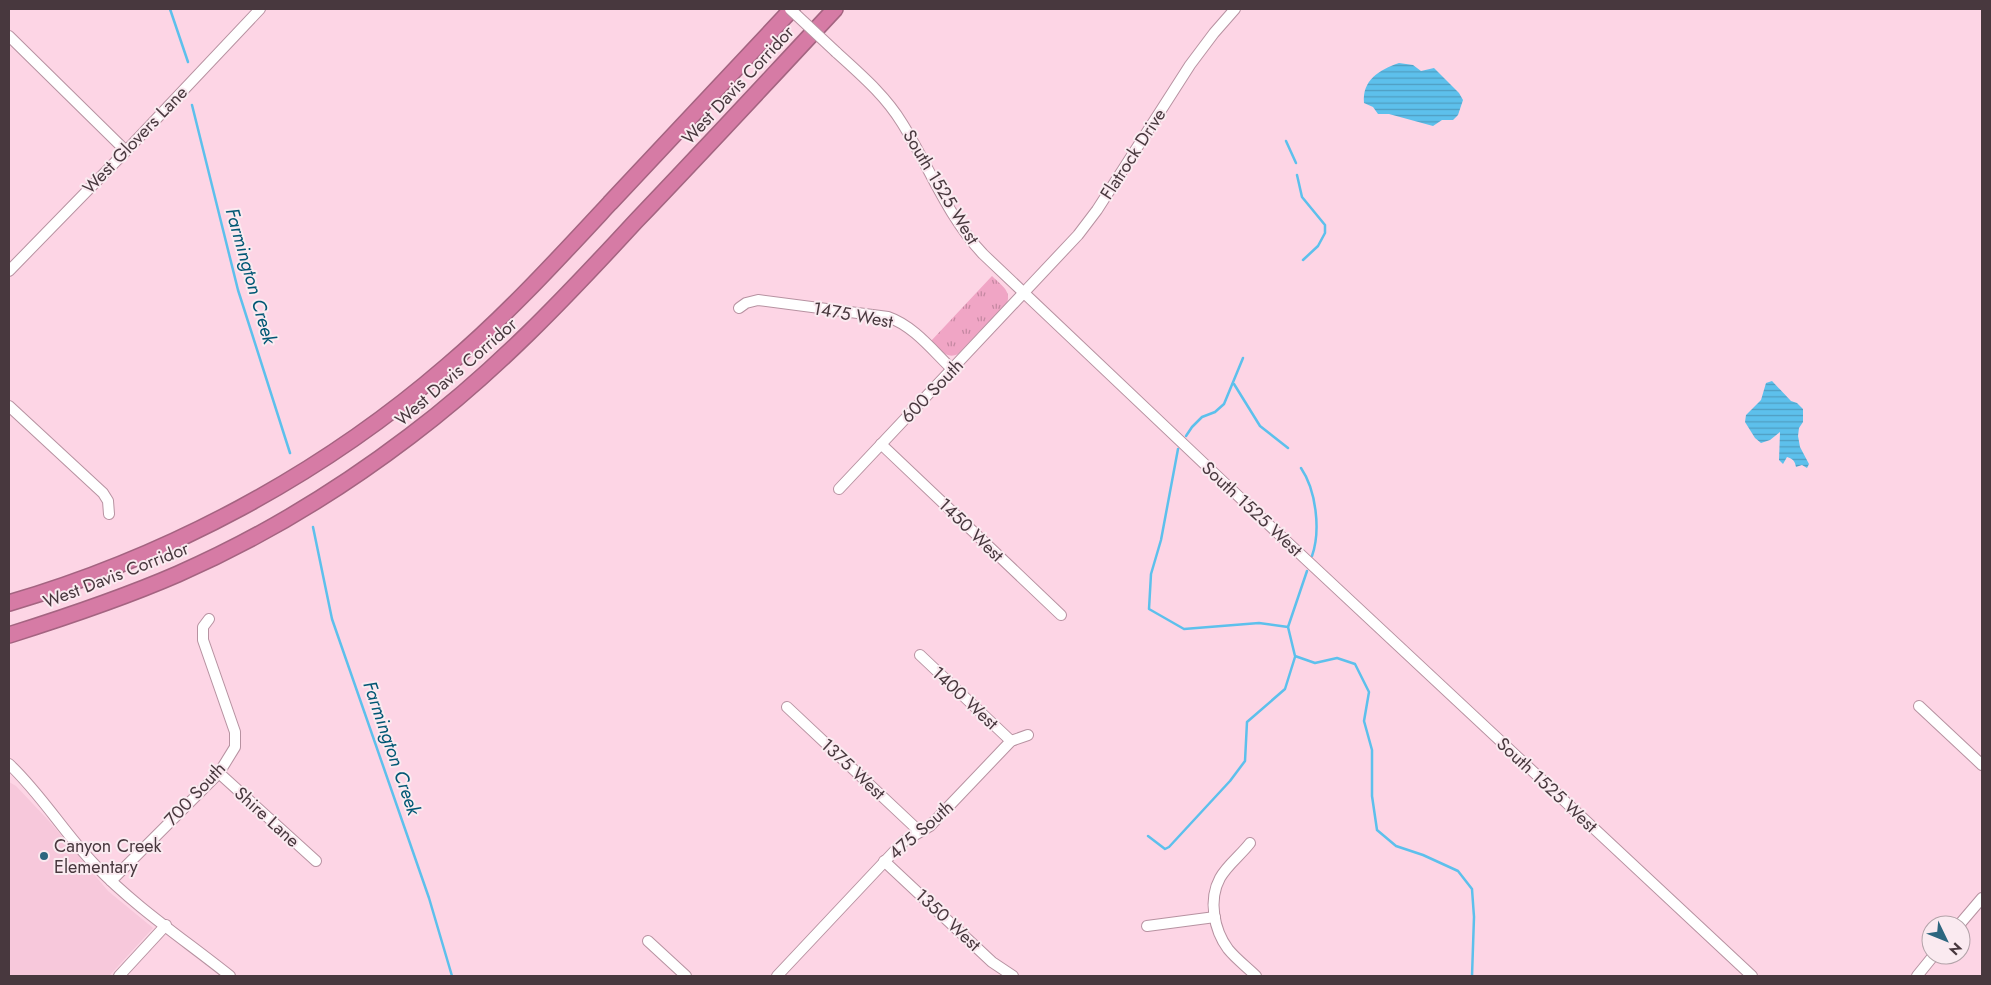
<svg xmlns="http://www.w3.org/2000/svg" width="1991" height="985" viewBox="0 0 1991 985" font-family="Jost,sans-serif">
<defs>
<pattern id="park-tufts" width="24" height="20" patternUnits="userSpaceOnUse" patternTransform="scale(1.25)"><rect width="24" height="20" fill="#f0a5c5"/><path d="M3 7l-1-3M5 7V3M7 7l1-3M15 17l-1-3M17 17v-4M19 17l1-3" fill="none" stroke="#c487a1"/></pattern>
<pattern id="water-rules" width="6" height="5" patternUnits="userSpaceOnUse" patternTransform="scale(1.25)"><rect width="6" height="5" fill="#5dc0ec"/><path d="M0 2.5h6" fill="none" stroke="#4f9dc1"/></pattern>
</defs>
<rect width="100%" height="100%" fill="#fdd5e5"/>
<path fill="#f7c8db" d="M9,782L16,786L49,821L108,891L153,928L109,976H9Z"/>
<path fill="url(#park-tufts)" d="M992,276C1000,284 1012,291 1007,303L958,354C946,360 939,348 931,341Z"/>
<g fill="url(#water-rules)">
<path d="M1399,63L1413,65L1421,71L1434,68L1459,93L1463,100L1458,115L1453,120H1442L1433,126L1389,114H1378L1373,107L1364,103C1362,80 1379,70 1399,63Z"/>
<path d="M1772,381L1791,401L1797,403L1803,409V422L1799,428L1798,436L1800,447L1809,464L1807,468L1802,465L1796,467C1795,461 1793,459 1787,457L1783,464L1779,460L1780,432L1770,440L1761,443L1755,438L1745,422L1746,415L1761,400L1766,383Z"/>
</g>
<g fill="none" stroke-linecap="round" stroke-linejoin="round">
<g stroke="#5dc0ec" stroke-width="2.5">
<path d="M170,9L188,62"/>
<path d="M192,105L238,290L290,453"/>
<path d="M1286,141L1296,163"/>
<path d="M1297,175L1302,197L1325,225V233L1318,246L1303,260"/>
<path d="M1234,384L1260,426L1288,448"/>
<path d="M1186,436L1192,427L1202,417L1215,412L1224,404L1243,358"/>
<path d="M1178,449L1161,540L1151,574L1149,609L1184,629L1259,623L1288,627"/>
<path d="M1301,468C1316,490 1321,530 1312,556"/>
<path d="M313,527L332,619L429,898L452,976"/>
<path d="M1307,571L1288,627L1295,656L1315,663L1337,658L1355,664L1369,692L1364,721L1372,750V796L1377,830L1396,846L1423,855L1458,871L1472,889L1474,917L1472,976"/>
<path d="M1148,836L1165,849L1169,847L1230,781L1245,761L1247,722L1285,689L1295,657"/>
</g>
<defs>
<g id="minor">
<path d="M9,36L126,151"/>
<path d="M836,52C860,74 885,95 902,123C929,166 947,216 983,254L1253,510L1752,976"/>
<path d="M9,271L126,151L260,9"/>
<path d="M739,308L746,303L758,300L888,317C914,326 933,351 952,369"/>
<path d="M9,406L103,493L108,501L109,514"/>
<path d="M881,444L1061,615"/>
<path d="M839,489L1078,235L1097,210L1190,65L1214,33L1235,9"/>
<path d="M920,655L1011,741"/>
<path d="M1919,706L1982,765"/>
<path d="M787,707L919,831"/>
<path d="M9,764C42,795 64,833 95,865C135,907 185,940 230,976"/>
<path d="M219,773L316,861"/>
<path d="M1250,843C1241,855 1227,865 1220,878C1208,900 1214,930 1228,949C1236,959 1247,967 1256,976"/>
<path d="M884,861L992,962L1013,976"/>
<path d="M111,881L219,773L235,747V732L203,640V627L209,619"/>
<path d="M1959,925L1982,898"/>
<path d="M1147,926L1215,917"/>
<path d="M648,941L686,976"/>
<path d="M119,976L166,925"/>
<path d="M777,976L903,842L930,826L1011,741L1028,735"/>
<path d="M1917,976L1934,955"/>
</g>
<g id="highway">
<path d="M9,603C169,556 321,475 447,366C506,316 558,259 610,203C671,138 732,73 792,9"/>
<path d="M9,635C66,617 123,598 178,574C260,538 339,490 410,436C494,373 565,298 636,221C703,151 769,80 835,9"/>
</g>
</defs>
<use href="#minor" stroke="#b792a1" stroke-width="12"/>
<use href="#highway" stroke="#a46481" stroke-width="18"/>
<use href="#minor" stroke="#fff" stroke-width="10"/>
<use href="#highway" stroke="#d67ba5" stroke-width="15"/>
<defs>
<path id="minor-bridge" d="M790,9L836,52"/>
</defs>
<use href="#minor-bridge" stroke="#b792a1" stroke-width="12" stroke-linecap="butt"/>
<use href="#minor-bridge" stroke="#fff" stroke-width="10"/>
</g>
<circle fill="#2c667f" stroke="#faeaf0" stroke-width="2" cx="44" cy="856" r="5"/>
<g text-anchor="middle" dominant-baseline="central" stroke-width="4" stroke-linejoin="round" paint-order="stroke">
<g font-size="18" fill="#48383e" stroke="#faeaf0">
<text transform="translate(738 85) rotate(-47)">West Davis Corridor</text>
<text transform="translate(135 140) rotate(-46)">West Glovers Lane</text>
<text transform="translate(1133 154) rotate(-57)">Flatrock Drive</text>
<text transform="translate(941 187) rotate(59)">South 1525 West</text>
<text transform="translate(853 315) rotate(10)">1475 West</text>
<text transform="translate(456 372) rotate(-41)">West Davis Corridor</text>
<text transform="translate(932 391) rotate(-46)">600 South</text>
<text transform="translate(1252 509) rotate(43)">South 1525 West</text>
<text transform="translate(971 530) rotate(44)">1450 West</text>
<text transform="translate(116 575) rotate(-21)">West Davis Corridor</text>
<text transform="translate(965 698) rotate(43)">1400 West</text>
<text transform="translate(853 769) rotate(43)">1375 West</text>
<text transform="translate(1547 785) rotate(43)">South 1525 West</text>
<text transform="translate(195 794) rotate(-47)">700 South</text>
<text transform="translate(267 817) rotate(42)">Shire Lane</text>
<text transform="translate(921 830) rotate(-41)">475 South</text>
<text transform="translate(948 920) rotate(43)">1350 West</text>
</g>
<g font-size="18" fill="#48383e" stroke="#faeaf0" text-anchor="start">
<text x="54" y="846">Canyon Creek<tspan x="54" dy="21">Elementary</tspan></text>
</g>
<g font-size="19" font-style="italic" fill="#005774" stroke="#faeaf0">
<text transform="translate(251 276) rotate(74)">Farmington Creek</text>
<text transform="translate(392 748) rotate(71)">Farmington Creek</text>
</g>
</g>
<rect width="1991" height="985" fill="none" stroke="#48383e" stroke-width="20"/>
<g transform="translate(1946 940) rotate(133)"><circle r="24" fill="#faeaf0" stroke="#b3a3a9"/>
<path d="M0-4L9 19L0 12L-9 19Z" fill="#2c667f"/>
<text y="-8" font-size="14" font-weight="bold" text-anchor="middle" fill="#48383e">N</text>
</g>
</svg>
